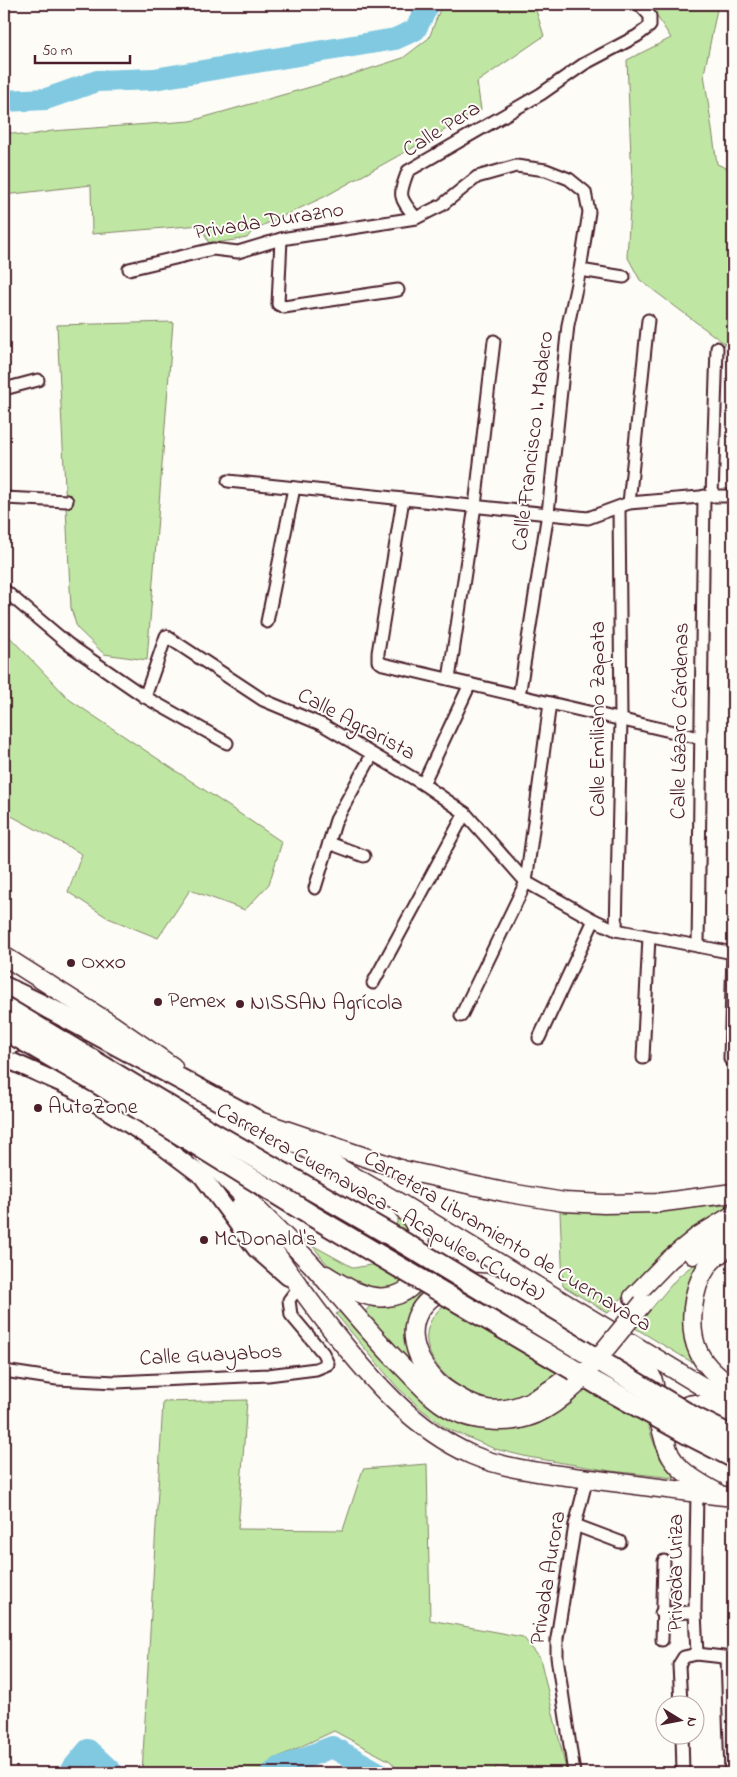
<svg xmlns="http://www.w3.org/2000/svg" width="737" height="1777" viewBox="0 0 737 1777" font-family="'Indie Flower',sans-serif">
<rect width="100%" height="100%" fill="#fdfcf7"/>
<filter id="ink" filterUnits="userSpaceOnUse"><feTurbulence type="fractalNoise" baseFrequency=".02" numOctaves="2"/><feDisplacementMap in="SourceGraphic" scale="10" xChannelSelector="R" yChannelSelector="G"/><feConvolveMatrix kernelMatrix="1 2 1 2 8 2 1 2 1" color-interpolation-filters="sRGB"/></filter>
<g filter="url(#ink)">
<g fill="#bfe7a3" stroke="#848367">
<path d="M442,4H534L544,36L477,82L481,110L324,197L253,230L247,238L209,244L201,225L92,234L91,185L4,195V131L25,136L52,131L191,121L335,80L403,58L429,38Z"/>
<path d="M649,4H718L704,74L717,164L733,171V350L640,280L627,256L632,180L627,60L671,38Z"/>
<path d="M173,322L147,660L104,654L77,628L71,608L57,325Z"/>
<path d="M4,631L70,700L282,842L269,884L245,910L190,890L158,938L108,918L68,892L82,854L4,812Z"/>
<path d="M733,1205V1208L657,1260L608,1313L563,1286L560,1211H623Z"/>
<path d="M399,1217L410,1231L416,1256L405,1282L394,1289L384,1290L370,1288L356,1284L326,1263L312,1245L354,1268L381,1263Z"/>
<path d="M705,1255C693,1274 679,1299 685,1322C688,1337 695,1352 700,1367L635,1328L678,1277Z"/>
<path d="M426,1283C415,1300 402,1319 405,1340C406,1349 410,1358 412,1367L363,1314L371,1305C393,1307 412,1300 426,1283Z"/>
<path d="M470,1294L584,1342C572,1356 561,1374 546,1384C536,1391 515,1401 504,1401C464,1402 402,1352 437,1312C445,1302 458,1298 470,1294Z"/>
<path d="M342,1310L395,1369L501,1429L536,1425L555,1415L571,1404L613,1358L646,1417L652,1438L661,1460L675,1478L611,1471L528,1457L495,1449L446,1428L421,1409L397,1387L336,1314Z"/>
<path d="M247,1400L238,1529L343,1530L363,1469L427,1464L430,1620L523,1637L540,1658L567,1773H549L496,1767L495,1773H401L390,1761L334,1731L274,1759L256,1773H142L163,1402Z"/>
</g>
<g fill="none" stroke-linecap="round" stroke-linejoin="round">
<g stroke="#80c9e1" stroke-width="22">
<path d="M4,101L46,99L97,81L154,79L395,39L415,30L429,4"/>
<path d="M69,1773L88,1750L113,1773"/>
<path d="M272,1773L279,1768L332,1747L379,1773"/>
</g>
<defs>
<g id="street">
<path d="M416,218C399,197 398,197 408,171L541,94L584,64L637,36L650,26V16L639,4"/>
<path d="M281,239L278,304L284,307L398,290"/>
<path d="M129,269L213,249L238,252L281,239L416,218L442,205L477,177L516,166L546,170L569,179L585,192L589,212L580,270L568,325L548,513L519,696"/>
<path d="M580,270L624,277"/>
<path d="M4,389L38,380"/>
<path d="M228,481L588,518L629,503L712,496H733"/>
<path d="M712,496L717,348"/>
<path d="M4,498L67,501"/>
<path d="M403,499L378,653V661L383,664L700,738"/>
<path d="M629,503L648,320"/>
<path d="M4,590L68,644L145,697L227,743"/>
<path d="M267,622L294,488"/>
<path d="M449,679L475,506L494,341"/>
<path d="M145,697L166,636L263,700L323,725L423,784L465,813L526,882L594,920L616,930L733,953"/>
<path d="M423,784L470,684"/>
<path d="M329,843L364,856"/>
<path d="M315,888L336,820L372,755"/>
<path d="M616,930L621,720L619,507"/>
<path d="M698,946L704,496"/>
<path d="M373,983L465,813"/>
<path d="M461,1016L526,882L550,703"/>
<path d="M539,1038L594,920"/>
<path d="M643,1058L649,937"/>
<path d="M730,1059L733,953"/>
<path d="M4,1371L57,1379L116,1382L268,1375L316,1369L328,1364L323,1353L291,1315L289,1300L299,1287"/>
<path d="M697,1493L695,1612L697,1654"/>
<path d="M575,1525L620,1542"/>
<path d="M661,1613L695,1612"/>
<path d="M662,1640L664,1561"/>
<path d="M727,1658L731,1773"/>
<path d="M681,1704L679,1665L684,1657L697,1654L732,1658"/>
<path d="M682,1734L683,1773"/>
<path d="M574,1773L557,1657V1638L575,1525L587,1478"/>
</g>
<path id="secondary" d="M4,1058L74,1089L161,1145L202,1176L256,1249L288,1277"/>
<g id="primary">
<path d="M4,956L111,1024L173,1067"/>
<path d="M4,1046L19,1042"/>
<path d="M246,1113L256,1120L403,1170L504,1192L564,1202L604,1204L657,1203L733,1193"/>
<path d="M291,1140L398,1202L733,1405"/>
<path d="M199,1150C236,1191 277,1227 314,1267C345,1302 374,1339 408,1372C424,1389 439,1406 461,1414C469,1418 478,1419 487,1420C524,1425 549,1411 575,1386"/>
<path d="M241,1205C271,1247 300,1289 332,1330C371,1379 413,1429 472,1455C507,1470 553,1474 590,1479C638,1485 686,1492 733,1497"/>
<path d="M733,1244C724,1251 713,1257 707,1267C692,1288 687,1329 699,1353C706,1368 721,1378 733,1389"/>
<path d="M693,1255L733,1230"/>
<path d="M326,1275C344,1286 366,1300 387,1297C424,1293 428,1256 416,1228C414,1221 408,1214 403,1208"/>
<path d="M633,1297L670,1259L697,1237L733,1215"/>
<path d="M565,1379C538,1400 503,1421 469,1403C458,1397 446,1391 437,1382C412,1356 401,1319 435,1295C452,1283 473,1280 493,1284C521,1291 555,1315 580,1329C599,1339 638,1356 650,1374C656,1383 654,1392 655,1403C657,1416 662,1430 665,1443"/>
<path d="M716,1492C694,1480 663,1463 666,1434C667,1427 670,1418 676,1413C681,1409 688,1403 696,1404C708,1405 721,1410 733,1414"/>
</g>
<path id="highway" d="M4,987L54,1011L256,1120"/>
</defs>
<use href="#street" stroke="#4a1f2b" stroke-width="15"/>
<use href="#secondary" stroke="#4a1f2b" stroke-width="20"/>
<use href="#primary" stroke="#4a1f2b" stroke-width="21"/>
<use href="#highway" stroke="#4a1f2b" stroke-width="24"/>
<use href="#street" stroke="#fdfcf7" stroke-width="11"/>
<use href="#secondary" stroke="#fdfcf7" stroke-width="16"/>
<use href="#primary" stroke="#fdfcf7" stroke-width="18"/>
<use href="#highway" stroke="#fdfcf7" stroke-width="20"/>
<defs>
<path id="primary-bridge" d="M575,1386L643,1303"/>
<g id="highway-bridge">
<path d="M4,1007L208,1130L394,1237L693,1417L733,1437"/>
<path d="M4,1029L99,1084L309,1214L596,1383L686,1433L733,1457"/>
</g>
</defs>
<use href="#primary-bridge" stroke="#4a1f2b" stroke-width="21" stroke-linecap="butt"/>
<use href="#highway-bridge" stroke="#4a1f2b" stroke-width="24" stroke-linecap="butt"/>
<use href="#primary-bridge" stroke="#fdfcf7" stroke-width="18"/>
<use href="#highway-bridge" stroke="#fdfcf7" stroke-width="20"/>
</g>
</g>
<g fill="#4a1f2b" stroke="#fdfcf7" stroke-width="2">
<circle cx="71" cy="963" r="5"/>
<circle cx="158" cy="1002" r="5"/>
<circle cx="240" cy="1004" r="5"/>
<circle cx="38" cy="1108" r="5"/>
<circle cx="204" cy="1240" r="5"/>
</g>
<g text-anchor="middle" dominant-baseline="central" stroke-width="4" stroke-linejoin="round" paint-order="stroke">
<g font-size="22" fill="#4a1f2b" stroke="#fdfcf7">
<text transform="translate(442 130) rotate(-32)">Calle Pera</text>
<text transform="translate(269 222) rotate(-9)">Privada Durazno</text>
<text transform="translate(534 441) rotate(-83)">Calle Francisco I. Madero</text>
<text transform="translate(599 719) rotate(-90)">Calle Emiliano Zapata</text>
<text transform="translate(681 721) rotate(-89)">Calle Lázaro Cárdenas</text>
<text transform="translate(356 725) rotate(28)">Calle Agrarista</text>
<text transform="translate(380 1203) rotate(30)">Carretera Cuernavaca - Acapulco (Cuota)</text>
<text transform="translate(507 1242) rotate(31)">Carretera Libramiento de Cuernavaca</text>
<text transform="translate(211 1356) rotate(-3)">Calle Guayabos</text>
<text transform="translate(677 1573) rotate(-90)">Privada Uriza</text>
<text transform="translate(549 1578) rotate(-81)">Privada Aurora</text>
</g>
<g font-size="22" fill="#4a1f2b" stroke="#fdfcf7" text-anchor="start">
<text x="81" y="963">Oxxo</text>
<text x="168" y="1002">Pemex</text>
<text x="250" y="1004">NISSAN Agrícola</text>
<text x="48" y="1108">AutoZone</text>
<text x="214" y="1240">McDonald's</text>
</g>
</g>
<rect width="737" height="1777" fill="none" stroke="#fdfcf7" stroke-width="20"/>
<rect x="10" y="10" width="717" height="1757" fill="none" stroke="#4a1f2b" stroke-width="2" filter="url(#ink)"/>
<g transform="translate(680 1720) rotate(100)"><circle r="24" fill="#fdfcf7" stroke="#b5a4a5"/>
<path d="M0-4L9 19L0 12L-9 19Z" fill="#4a1f2b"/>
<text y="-8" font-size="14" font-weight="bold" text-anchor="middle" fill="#4a1f2b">N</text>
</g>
<path d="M35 55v8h95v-8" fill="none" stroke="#4a1f2b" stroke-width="2.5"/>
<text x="42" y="55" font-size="15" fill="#4a1f2b" stroke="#fdfcf7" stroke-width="4" paint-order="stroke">50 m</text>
</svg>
